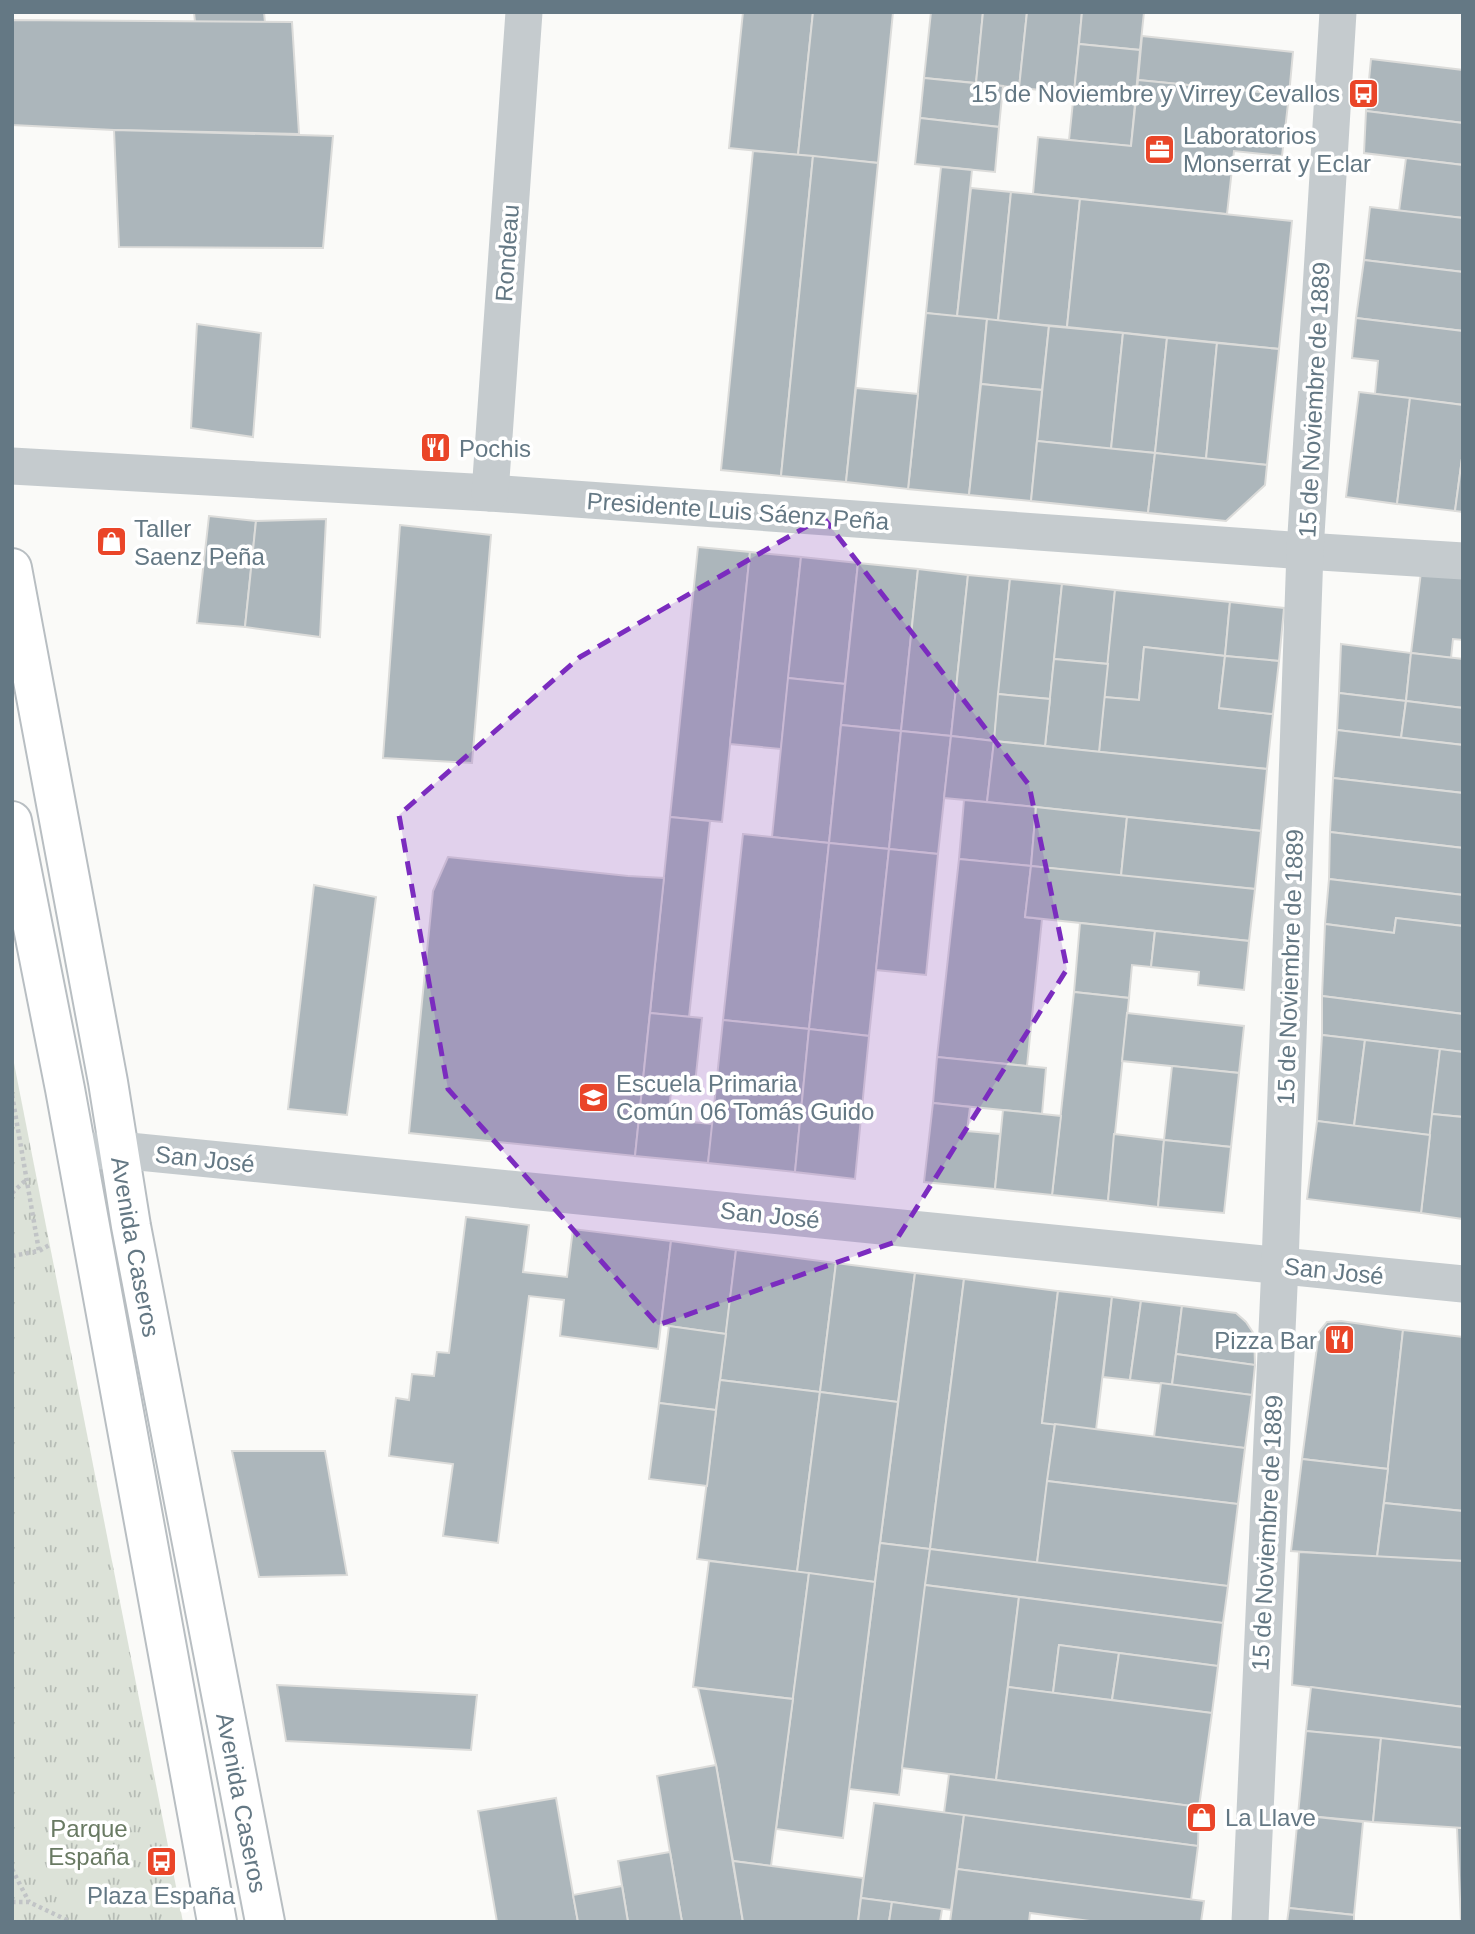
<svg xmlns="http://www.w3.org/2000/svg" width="1475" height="1934" viewBox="0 0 1475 1934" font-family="Helvetica,sans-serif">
<defs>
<pattern id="grass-tufts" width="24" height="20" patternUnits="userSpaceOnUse" patternTransform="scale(1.75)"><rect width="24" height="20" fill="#dce2d8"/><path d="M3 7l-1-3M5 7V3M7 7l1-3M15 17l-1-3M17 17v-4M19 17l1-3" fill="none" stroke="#b6bcb5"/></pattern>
</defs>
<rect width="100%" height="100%" fill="#fafaf8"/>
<path fill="url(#grass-tufts)" d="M12,1053L183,1922H12Z"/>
<g fill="#acb6bb" stroke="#dcdcda" stroke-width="2">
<path d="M194,12H264L265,23L195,22Z"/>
<path d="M743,12H813L798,155L729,148Z"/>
<path d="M813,12H893L878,163L798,155Z"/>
<path d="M931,12H983L976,83L924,78Z"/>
<path d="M983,12H1027L1019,88L976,83Z"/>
<path d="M1027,12H1082L1074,93L1019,88Z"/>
<path d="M1082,12H1144L1140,50L1079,44Z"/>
<path d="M12,20L292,22L299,134L114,130L12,125Z"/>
<path d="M1142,36L1293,52L1289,95L1138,80Z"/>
<path d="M1079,44L1140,50L1131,146L1069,140Z"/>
<path d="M1371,59L1463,70V123L1366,111Z"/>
<path d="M924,78L1003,86L999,127L920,118Z"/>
<path d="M1138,80L1289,95L1282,156L1234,151L1227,214L1033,194L1038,137L1131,146Z"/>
<path d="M1366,111L1463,123V165L1364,153Z"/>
<path d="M920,118L999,127L995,172L915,164Z"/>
<path d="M114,130L333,136L323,248L119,247Z"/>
<path d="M753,151L813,156L781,476L721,470Z"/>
<path d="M813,156L878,163L846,482L781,476Z"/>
<path d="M1406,158L1463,165V218L1399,211Z"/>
<path d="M941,167L972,170L957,317L926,313Z"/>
<path d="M971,188L1011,192L998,321L957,317Z"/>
<path d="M1011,192L1080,199L1067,327L998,321Z"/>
<path d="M1080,199L1292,221L1279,349L1067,327Z"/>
<path d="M1370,207L1463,218V272L1364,260Z"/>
<path d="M1364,260L1463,272V331L1356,318Z"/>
<path d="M926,313L987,319L969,495L908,489Z"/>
<path d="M1356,318L1463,331V405L1375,394L1378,361L1352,358Z"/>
<path d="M987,319L1049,326L1042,390L981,384Z"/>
<path d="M197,324L261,333L253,437L191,428Z"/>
<path d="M1049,326L1123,333L1111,449L1037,441Z"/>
<path d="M1123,333L1167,338L1155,453L1111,449Z"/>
<path d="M1167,338L1217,343L1206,459L1155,453Z"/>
<path d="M1217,343L1279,349L1267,465L1206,459Z"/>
<path d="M981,384L1042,390L1031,501L969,495Z"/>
<path d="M856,388L918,394L908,489L846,482Z"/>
<path d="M1359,392L1410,398L1397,504L1346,497Z"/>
<path d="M1410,398L1463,405V451L1455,511L1397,504Z"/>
<path d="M1037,441L1155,453L1148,513L1031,501Z"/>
<path d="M1463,451V512L1455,511Z"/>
<path d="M1155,453L1267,465L1265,485L1226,521L1148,513Z"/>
<path d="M209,516L256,521L245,627L197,623Z"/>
<path d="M326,519L320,637L245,627L256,521Z"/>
<path d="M400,525L491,535L472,763L383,758Z"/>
<path d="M698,547L750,552L722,822L670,817Z"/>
<path d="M750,552L801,557L781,749L730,744Z"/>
<path d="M801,557L858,563L845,684L788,678Z"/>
<path d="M858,563L918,569L901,731L841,725Z"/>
<path d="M918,569L968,575L951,736L901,731Z"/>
<path d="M1421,572L1463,577V640L1453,639L1451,658L1411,653Z"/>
<path d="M968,575L1010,579L994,741L951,736Z"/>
<path d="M1010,579L1062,584L1050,699L998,694Z"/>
<path d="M1062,584L1115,590L1108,664L1054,659Z"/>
<path d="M1115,590L1230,602L1225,656L1144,647L1139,700L1104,697Z"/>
<path d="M1230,602L1284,608L1279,661L1225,656Z"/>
<path d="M1341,644L1411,653L1406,701L1339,693Z"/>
<path d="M1144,647L1225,656L1219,708L1273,714L1267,769L1099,752L1104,697L1139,700Z"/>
<path d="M1411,653L1463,659V708L1406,701Z"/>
<path d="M1225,656L1279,661L1273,714L1219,708Z"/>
<path d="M1054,659L1108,664L1099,752L1045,746Z"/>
<path d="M788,678L845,684L829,843L772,837Z"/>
<path d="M1339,693L1406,701L1401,738L1337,730Z"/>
<path d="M998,694L1050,699L1045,746L994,741Z"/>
<path d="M1406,701L1463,708V745L1401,738Z"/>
<path d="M841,725L901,731L889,849L829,843Z"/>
<path d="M1337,730L1463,745V793L1333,778Z"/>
<path d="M901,731L951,736L938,854L889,849Z"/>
<path d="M951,736L994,741L987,802L944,798Z"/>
<path d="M994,741L1267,769L1261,831L987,802Z"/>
<path d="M1333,778L1463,793V848L1330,832Z"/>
<path d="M964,800L1036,807L1031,866L959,859Z"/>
<path d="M1036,807L1127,817L1121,876L1031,866Z"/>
<path d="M670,817L710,821L689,1017L650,1013Z"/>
<path d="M1127,817L1261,831L1255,889L1121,876Z"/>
<path d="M1330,832L1463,848V895L1329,879Z"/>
<path d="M743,834L829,843L809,1029L723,1020Z"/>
<path d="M829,843L889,849L869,1036L809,1029Z"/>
<path d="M889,849L938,854L926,975L876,970Z"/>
<path d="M448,857L628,876L664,878L635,1156L409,1133L433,891Z"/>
<path d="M959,859L1031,866L1025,917L1042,919L1027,1066L937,1057Z"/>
<path d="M1031,866L1255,889L1249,941L1025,917Z"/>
<path d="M1329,879L1463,895V926L1396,918L1394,933L1325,924Z"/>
<path d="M314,885L376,897L347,1115L288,1109Z"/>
<path d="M1396,918L1463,926V1014L1322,996L1325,924L1394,933Z"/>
<path d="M1080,923L1155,931L1151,967L1132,965L1129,998L1074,992Z"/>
<path d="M1155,931L1249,941L1244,990L1198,985L1199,972L1151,967Z"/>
<path d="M1074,992L1129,998L1108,1201L1052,1195Z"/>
<path d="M1322,996L1463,1014V1052L1322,1035Z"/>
<path d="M650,1013L702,1018L695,1084L672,1082L668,1120L713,1124L708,1163L635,1156Z"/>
<path d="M1127,1013L1244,1026L1239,1073L1122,1061Z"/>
<path d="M723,1020L809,1029L795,1172L708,1163Z"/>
<path d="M809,1029L869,1036L855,1179L795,1172Z"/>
<path d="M1322,1035L1365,1040L1354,1126L1317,1121Z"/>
<path d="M1365,1040L1440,1049L1430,1135L1354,1126Z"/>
<path d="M1440,1049L1463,1052V1117L1432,1114Z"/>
<path d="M937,1057L1046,1068L1042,1114L933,1103Z"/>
<path d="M1172,1066L1239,1073L1231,1147L1164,1140Z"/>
<path d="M933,1103L970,1107L967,1131L1000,1134L995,1189L924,1182Z"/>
<path d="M1003,1110L1061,1116L1052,1195L995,1189Z"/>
<path d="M1432,1114L1463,1117V1219L1421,1213Z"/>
<path d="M1317,1121L1430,1135L1421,1213L1307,1199Z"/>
<path d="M1114,1134L1164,1140L1158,1207L1108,1201Z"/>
<path d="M1164,1140L1231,1147L1224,1213L1158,1207Z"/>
<path d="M466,1217L529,1225L523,1272L567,1277L573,1229L671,1241L658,1349L560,1336L564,1300L529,1296L498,1543L443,1536L453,1464L389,1456L396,1398L409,1400L412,1374L434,1376L437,1352L449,1353Z"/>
<path d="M671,1241L736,1250L726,1334L661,1325Z"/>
<path d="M736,1250L836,1263L820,1392L720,1380Z"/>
<path d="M836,1263L915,1273L898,1402L820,1392Z"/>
<path d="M915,1273L964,1279L930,1549L880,1543Z"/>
<path d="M964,1279L1058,1291L1042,1423L1055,1424L1037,1563L930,1549Z"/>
<path d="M1058,1291L1112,1297L1096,1430L1042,1423Z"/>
<path d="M1112,1297L1141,1301L1130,1380L1103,1377Z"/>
<path d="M1141,1301L1182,1306L1172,1385L1130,1380Z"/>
<path d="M1182,1306L1236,1313L1246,1322L1254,1334L1255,1365L1176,1354Z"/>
<path d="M1341,1321L1403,1330L1388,1469L1302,1459L1319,1332L1327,1322Z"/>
<path d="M669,1326L726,1334L716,1410L659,1403Z"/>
<path d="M1403,1330L1463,1337V1511L1384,1503Z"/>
<path d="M1176,1354L1255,1365L1252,1395L1172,1385Z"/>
<path d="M720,1380L820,1392L797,1572L697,1559Z"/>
<path d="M1161,1383L1252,1395L1245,1448L1154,1437Z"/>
<path d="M820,1392L898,1402L875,1582L797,1572Z"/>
<path d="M659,1403L716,1410L707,1486L649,1479Z"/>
<path d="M1055,1424L1245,1448L1238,1504L1047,1481Z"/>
<path d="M232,1451H325L347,1575L259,1577Z"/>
<path d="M1302,1459L1388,1469L1377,1557L1291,1551Z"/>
<path d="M1047,1481L1238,1504L1228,1586L1037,1563Z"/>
<path d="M1384,1503L1463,1511V1561L1377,1557Z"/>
<path d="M880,1543L930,1549L899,1795L849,1789Z"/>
<path d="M930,1549L1228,1586L1223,1623L925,1585Z"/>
<path d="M1299,1552L1463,1561V1707L1292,1685Z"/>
<path d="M709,1561L809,1573L793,1699L693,1687Z"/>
<path d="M809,1573L875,1582L843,1838L776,1829Z"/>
<path d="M925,1585L1019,1597L996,1780L902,1768Z"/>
<path d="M1019,1597L1223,1623L1218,1666L1059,1645L1053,1693L1008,1687Z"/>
<path d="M1059,1645L1119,1653L1112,1700L1053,1693Z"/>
<path d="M1119,1653L1218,1666L1212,1713L1112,1700Z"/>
<path d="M277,1685L477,1695L471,1750L286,1741Z"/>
<path d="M1008,1687L1212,1713L1199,1807L996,1780Z"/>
<path d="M1311,1687L1463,1707V1748L1306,1731Z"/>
<path d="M698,1688L793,1699L771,1866L733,1861L716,1765Z"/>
<path d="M1306,1731L1381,1738L1373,1822L1298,1815Z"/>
<path d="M1381,1738L1463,1748V1828L1373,1822Z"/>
<path d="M716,1765L743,1922H682L657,1776Z"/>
<path d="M949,1774L1199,1807L1198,1846L944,1813Z"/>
<path d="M556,1798L578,1922H497L478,1811Z"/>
<path d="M874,1803L964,1815L951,1910L861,1898Z"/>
<path d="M964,1815L1198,1846L1191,1900L957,1869Z"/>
<path d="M1298,1815L1363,1822L1354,1915L1289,1908Z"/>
<path d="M1457,1828H1463V1922H1461Z"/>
<path d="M670,1852L682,1922H628L618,1861Z"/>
<path d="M733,1861L863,1878L858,1922H743Z"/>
<path d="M957,1869L1204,1901L1201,1922H1097L1030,1913L1029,1922H950Z"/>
<path d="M622,1886L628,1922H578L573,1895Z"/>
<path d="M861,1898L892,1902L889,1922H858Z"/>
<path d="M892,1902L942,1909L940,1922H889Z"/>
<path d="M1289,1908L1354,1915V1922H1287Z"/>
</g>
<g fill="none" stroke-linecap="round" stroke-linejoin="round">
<defs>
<g id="secondary">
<path id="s1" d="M12,568L108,1082L131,1226L265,1922"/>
<path d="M12,821L65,1089L217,1922"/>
</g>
</defs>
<use href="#secondary" stroke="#b8bec2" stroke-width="42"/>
<g stroke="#c1c4c6" stroke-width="4.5" stroke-dasharray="3.5 3.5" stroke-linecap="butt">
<path d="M12,1095L39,1251"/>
<path d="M12,1193L27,1179"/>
<path d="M12,1256L39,1251L51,1244"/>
<path d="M12,1869L29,1902"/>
<path d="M12,1902H29L71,1922"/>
</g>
<g stroke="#c5cbce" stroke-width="37">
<path d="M12,466L490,493L1305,551L1463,561"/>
<path d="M490,493L524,12"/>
<path d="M76,1152L119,1150L1463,1284"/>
<path d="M1250,1922L1280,1265L1305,551L1338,12"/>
</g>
<use href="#secondary" stroke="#fff" stroke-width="38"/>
</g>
<path fill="#7b2cbf" fill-opacity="0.2" stroke="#7b2cbf" stroke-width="5" stroke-dasharray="14 9" stroke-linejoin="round" d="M823,517L1029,785L1067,969L895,1242L658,1325L448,1089L399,815L580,657Z"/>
<defs>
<symbol id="bus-square" viewBox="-11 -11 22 22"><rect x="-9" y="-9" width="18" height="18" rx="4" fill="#ea4528" stroke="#fff"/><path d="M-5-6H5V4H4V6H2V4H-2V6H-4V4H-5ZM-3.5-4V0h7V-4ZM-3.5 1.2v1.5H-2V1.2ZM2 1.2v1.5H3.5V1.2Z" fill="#fff"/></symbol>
<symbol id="office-square" viewBox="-11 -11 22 22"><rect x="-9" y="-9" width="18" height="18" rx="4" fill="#ea4528" stroke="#fff"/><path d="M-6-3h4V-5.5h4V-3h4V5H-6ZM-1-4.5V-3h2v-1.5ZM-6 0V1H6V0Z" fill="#fff"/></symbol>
<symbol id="restaurant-square" viewBox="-11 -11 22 22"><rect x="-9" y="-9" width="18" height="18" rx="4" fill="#ea4528" stroke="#fff"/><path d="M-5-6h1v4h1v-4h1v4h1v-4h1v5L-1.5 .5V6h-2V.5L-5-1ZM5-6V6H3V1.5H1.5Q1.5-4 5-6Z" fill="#fff"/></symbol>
<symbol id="shop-square" viewBox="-11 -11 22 22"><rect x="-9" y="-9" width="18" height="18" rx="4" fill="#ea4528" stroke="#fff"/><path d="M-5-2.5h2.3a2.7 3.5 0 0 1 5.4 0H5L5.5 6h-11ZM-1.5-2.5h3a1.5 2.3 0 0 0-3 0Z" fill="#fff"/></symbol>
<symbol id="school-square" viewBox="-11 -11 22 22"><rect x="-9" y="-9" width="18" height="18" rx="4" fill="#ea4528" stroke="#fff"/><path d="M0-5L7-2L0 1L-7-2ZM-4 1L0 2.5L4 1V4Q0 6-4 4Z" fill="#fff"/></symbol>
</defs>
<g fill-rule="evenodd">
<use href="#bus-square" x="1346" y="76" width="35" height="35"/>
<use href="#office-square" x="1142" y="132" width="35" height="35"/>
<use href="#restaurant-square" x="418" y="430" width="35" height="35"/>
<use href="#shop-square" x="94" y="524" width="35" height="35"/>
<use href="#school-square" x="576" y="1080" width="35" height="35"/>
<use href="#restaurant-square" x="1322" y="1322" width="35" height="35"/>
<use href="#shop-square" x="1184" y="1800" width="35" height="35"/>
<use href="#bus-square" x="144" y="1844" width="35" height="35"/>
</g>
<g text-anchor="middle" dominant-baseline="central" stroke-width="7" stroke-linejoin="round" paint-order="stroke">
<g font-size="24" fill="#647884" stroke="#fff" text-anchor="start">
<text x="1340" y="93" text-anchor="end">15 de Noviembre y Virrey Cevallos</text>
<text x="1183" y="135">Laboratorios<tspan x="1183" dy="28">Monserrat y Eclar</tspan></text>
<text x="459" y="448">Pochis</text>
<text x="134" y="528">Taller<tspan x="134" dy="28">Saenz Peña</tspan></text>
<text x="616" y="1083">Escuela Primaria<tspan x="616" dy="28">Común 06 Tomás Guido</tspan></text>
<text x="1317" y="1340" text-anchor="end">Pizza Bar</text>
<text x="1225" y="1817">La Llave</text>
<text x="161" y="1895" text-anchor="middle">Plaza España</text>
</g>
<g font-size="24" fill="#647884" stroke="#fff">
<text transform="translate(507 253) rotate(-86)">Rondeau</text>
<text transform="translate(1314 400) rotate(-87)">15 de Noviembre de 1889</text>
<text transform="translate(738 511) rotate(4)">Presidente Luis Sáenz Peña</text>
<text transform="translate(1290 967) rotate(-88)">15 de Noviembre de 1889</text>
<text transform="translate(205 1159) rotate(6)">San José</text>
<text transform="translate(770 1215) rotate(6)">San José</text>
<text stroke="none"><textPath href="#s1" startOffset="690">Avenida Caseros</textPath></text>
<text transform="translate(1334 1271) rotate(6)">San José</text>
<text transform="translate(1267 1533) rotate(-87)">15 de Noviembre de 1889</text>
<text stroke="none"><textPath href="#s1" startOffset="1256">Avenida Caseros</textPath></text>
</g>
<g font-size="24" fill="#697a63" stroke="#fff">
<text x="89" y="1828">Parque<tspan x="89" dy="28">España</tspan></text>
</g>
</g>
<rect width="1475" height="1934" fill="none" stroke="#647884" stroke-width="28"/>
</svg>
